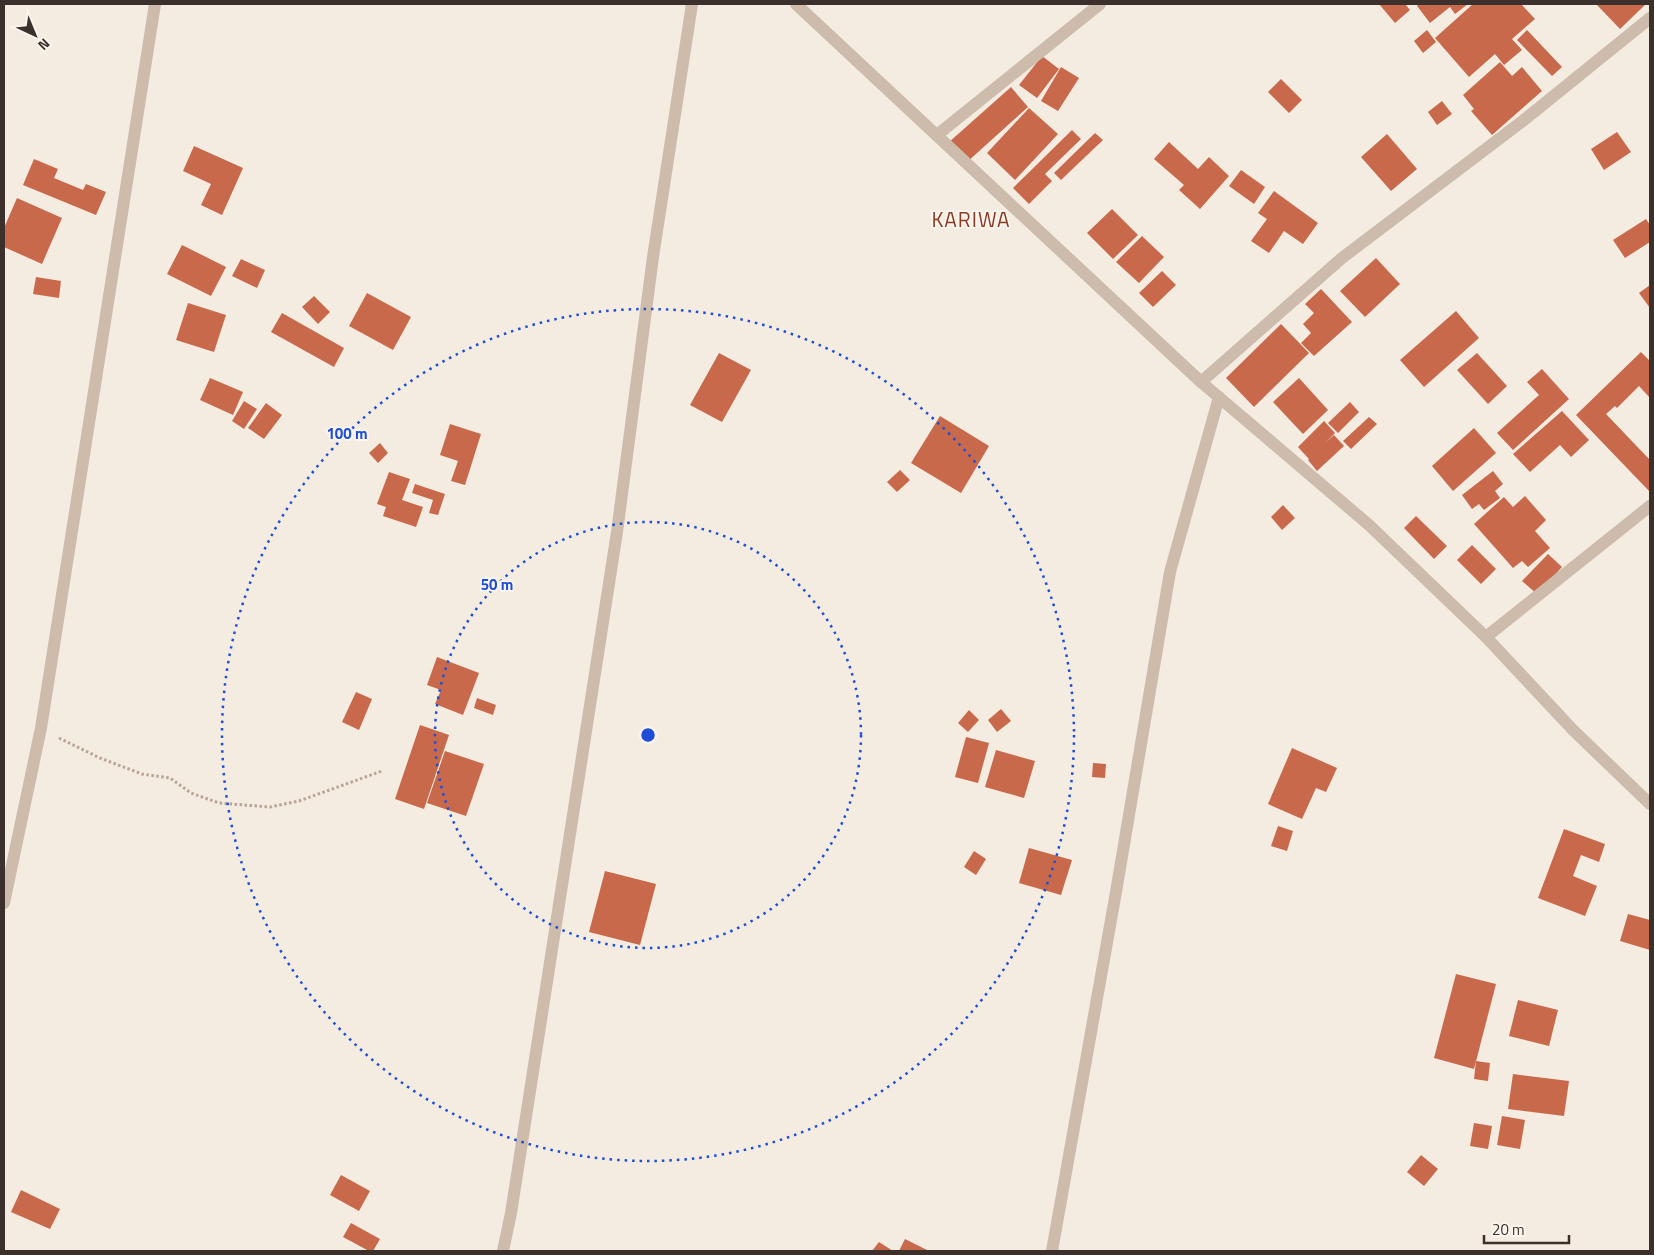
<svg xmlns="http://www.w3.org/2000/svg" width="1654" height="1255" viewBox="0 0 1654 1255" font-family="'Titillium Web',sans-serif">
<rect width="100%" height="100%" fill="#f4ebe1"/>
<g fill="#c8694b">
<path d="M1379,4H1405L1410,10L1395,23Z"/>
<path d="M1419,4H1468L1455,14L1450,7L1430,23L1417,6Z"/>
<path d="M1473,4H1521L1535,19L1512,39L1522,50L1504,65L1495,54L1469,77L1435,38Z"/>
<path d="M1599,4H1646L1620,29L1597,5Z"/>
<path d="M1427,30L1436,42L1423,53L1414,41Z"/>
<path d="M1527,30L1562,67L1552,76L1517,40Z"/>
<path d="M1042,56L1059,69L1037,98L1019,85Z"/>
<path d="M1500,62L1512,76L1522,67L1542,91L1492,135L1471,111L1474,109L1463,95Z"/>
<path d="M1061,67L1079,78L1058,111L1041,101Z"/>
<path d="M1281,79L1302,100L1289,113L1268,92Z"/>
<path d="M1011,87L1028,107L966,163L948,143Z"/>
<path d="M1442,101L1452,114L1437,125L1428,112Z"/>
<path d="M1029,108L1058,134L1015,180L987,153Z"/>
<path d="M1072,130L1081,139L1045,174L1052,181L1029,204L1013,188Z"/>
<path d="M1617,132L1631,152L1604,170L1591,149Z"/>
<path d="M1095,133L1103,140L1061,180L1054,173Z"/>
<path d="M1387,134L1417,169L1391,191L1361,157Z"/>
<path d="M1169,142L1198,169L1209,157L1229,176L1200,209L1179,190L1184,185L1154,159Z"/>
<path d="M194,146L243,168L222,215L201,205L211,184L183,171Z"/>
<path d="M34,159L58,169L54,178L83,190L86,184L106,192L96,215L23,185Z"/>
<path d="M1241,170L1265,187L1254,204L1229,186Z"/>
<path d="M1274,191L1318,223L1303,244L1284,231L1269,253L1251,241L1267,219L1258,213Z"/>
<path d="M17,198L62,218L42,264L4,247V228Z"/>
<path d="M1112,209L1138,235L1113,259L1087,233Z"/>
<path d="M1646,219L1650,225V242L1625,258L1613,240Z"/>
<path d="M1142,236L1164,257L1139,283L1116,262Z"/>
<path d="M182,245L226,267L211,296L167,274Z"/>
<path d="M1376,258L1400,284L1365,317L1340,291Z"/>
<path d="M241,259L265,270L257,288L232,276Z"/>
<path d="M1162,271L1176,285L1153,307L1139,293Z"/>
<path d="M36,277L61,281L59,298L33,294Z"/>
<path d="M1650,285V308L1639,293Z"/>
<path d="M1321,289L1352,322L1314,356L1301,343L1311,333L1303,324L1314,313L1305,304Z"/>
<path d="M367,293L411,317L393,350L349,326Z"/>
<path d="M314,296L330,312L318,324L302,307Z"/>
<path d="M188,303L226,315L214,352L176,340Z"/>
<path d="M1456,311L1479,338L1424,387L1400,360Z"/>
<path d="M282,313L344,348L334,367L271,332Z"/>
<path d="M1281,324L1309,353L1254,407L1226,378Z"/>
<path d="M1641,352L1650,361V398L1639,386L1617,408L1615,406L1606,414L1650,460V492L1576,415Z"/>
<path d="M719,353L751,370L722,422L690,405Z"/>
<path d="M1477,353L1507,386L1488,404L1457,370Z"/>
<path d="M1542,369L1569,399L1513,450L1497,433L1539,395L1527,382Z"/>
<path d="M210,378L243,392L233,415L200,400Z"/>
<path d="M1299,378L1328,410L1303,434L1273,402Z"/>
<path d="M244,401L257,409L244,429L232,421Z"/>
<path d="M1350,402L1359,412L1338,433L1328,423Z"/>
<path d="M266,403L282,415L264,439L248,428Z"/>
<path d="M1562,411L1589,440L1571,457L1560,445L1530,472L1513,454Z"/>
<path d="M940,416L989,446L961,493L911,463Z"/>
<path d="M1369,417L1377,424L1351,449L1343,441Z"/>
<path d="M1324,421L1335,433L1325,443L1334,435L1344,446L1317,471L1308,460L1309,459L1298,447Z"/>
<path d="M450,424L481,434L465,485L451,481L458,461L440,455Z"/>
<path d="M1474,428L1496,453L1453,491L1432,466Z"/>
<path d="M380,443L388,453L378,463L369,453Z"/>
<path d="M900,470L910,480L897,492L887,482Z"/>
<path d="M1493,471L1503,484L1495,491L1500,498L1484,510L1479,504L1472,509L1462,495Z"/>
<path d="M389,472L410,479L402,500L423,507L416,527L383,516L386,507L377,504Z"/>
<path d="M415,484L445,494L438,515L429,513L433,500L412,493Z"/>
<path d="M1525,496L1546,520L1535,531L1550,548L1528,567L1522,561L1513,568L1474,524L1504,497L1513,507Z"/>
<path d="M1283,505L1295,518L1282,530L1271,517Z"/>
<path d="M1416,516L1447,546L1434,559L1404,528Z"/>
<path d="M1472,545L1496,569L1481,584L1457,560Z"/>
<path d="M1548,554L1562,567L1537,594L1522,581Z"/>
<path d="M437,657L479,673L463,715L435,704L441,690L427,685Z"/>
<path d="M356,692L372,699L359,730L342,722Z"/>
<path d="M477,698L496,705L493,715L474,708Z"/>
<path d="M1001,709L1011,721L997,732L988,720Z"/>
<path d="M969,710L979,720L968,732L958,723Z"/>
<path d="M420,725L449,735L424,809L395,799Z"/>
<path d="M966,737L989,743L978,783L955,777Z"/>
<path d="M1292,748L1337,768L1326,792L1316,788L1302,819L1268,804Z"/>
<path d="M996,750L1035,761L1024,798L985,787Z"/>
<path d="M445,751L484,764L466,816L427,803Z"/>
<path d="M1093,763L1106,764L1105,778L1092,777Z"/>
<path d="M1278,826L1293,831L1287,851L1271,846Z"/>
<path d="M1564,829L1605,844L1599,862L1581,855L1573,876L1597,886L1585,916L1538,898Z"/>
<path d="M1029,848L1072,860L1061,895L1019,883Z"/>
<path d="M974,851L986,859L976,875L964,867Z"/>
<path d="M605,871L656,884L640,945L589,932Z"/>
<path d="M1628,914L1650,920V950L1620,941Z"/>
<path d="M1456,974L1496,984L1474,1069L1434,1058Z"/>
<path d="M1518,1000L1558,1010L1549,1046L1509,1036Z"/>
<path d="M1476,1061L1490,1063L1488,1081L1474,1079Z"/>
<path d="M1513,1074L1569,1081L1564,1116L1508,1109Z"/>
<path d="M1502,1116L1525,1120L1520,1149L1497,1145Z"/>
<path d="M1474,1123L1492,1126L1488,1149L1470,1146Z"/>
<path d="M1421,1155L1438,1169L1424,1186L1407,1172Z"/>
<path d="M341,1175L370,1191L359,1211L330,1195Z"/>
<path d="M21,1190L60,1209L50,1229L11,1212Z"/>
<path d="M351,1223L380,1239L373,1251H369L343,1237Z"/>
<path d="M905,1239L929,1251H899Z"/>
<path d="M879,1242L893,1251H872Z"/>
</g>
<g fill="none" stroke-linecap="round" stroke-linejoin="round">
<path stroke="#b9a596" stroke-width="3" stroke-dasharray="2.5 2.5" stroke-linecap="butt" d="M59,738L100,758L142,774L170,778L191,793L219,803L270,807L299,801L382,771"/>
<g stroke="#cdbbac" stroke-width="12">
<path d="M796,4L1201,382L1369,525L1486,637L1573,730L1650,804"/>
<path d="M937,135L1100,4"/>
<path d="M1201,382L1342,258L1524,120L1650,18"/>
<path d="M1486,637L1650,506"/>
<path d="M4,903L41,728L155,4"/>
<path d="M503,1251L511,1213L617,532L653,257L692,4"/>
<path d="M1052,1251L1116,892L1170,572L1219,397"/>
</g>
</g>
<g fill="none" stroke="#1d4ed8" stroke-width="2.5" stroke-dasharray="2.5 5">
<circle cx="648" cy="735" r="213"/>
<circle cx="648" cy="735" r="426"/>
</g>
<g text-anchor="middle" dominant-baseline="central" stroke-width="4" stroke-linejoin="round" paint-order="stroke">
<g font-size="21" letter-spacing="1" fill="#8c3b22" stroke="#fbf5ee">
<text x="971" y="219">KARIWA</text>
</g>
</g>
<circle cx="648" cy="735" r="8" fill="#1d4ed8" stroke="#fbf5ee" stroke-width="2.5"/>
<g font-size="15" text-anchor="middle" font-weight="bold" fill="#1d4ed8" stroke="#fbf5ee" stroke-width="4" stroke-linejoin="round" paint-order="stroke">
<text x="347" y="439">100 m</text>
<text x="497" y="590">50 m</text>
</g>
<rect width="1654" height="1255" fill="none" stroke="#3b302b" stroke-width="10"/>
<g transform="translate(35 35) rotate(136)" stroke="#fbf5ee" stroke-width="4" paint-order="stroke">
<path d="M0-4L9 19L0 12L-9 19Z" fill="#3b302b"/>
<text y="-8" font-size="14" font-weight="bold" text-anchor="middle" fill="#3b302b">N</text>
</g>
<path d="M1484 1235v8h85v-8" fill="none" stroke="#3b302b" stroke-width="2.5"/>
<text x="1492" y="1235" font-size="15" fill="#3b302b" stroke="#fbf5ee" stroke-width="4" paint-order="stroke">20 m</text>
</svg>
